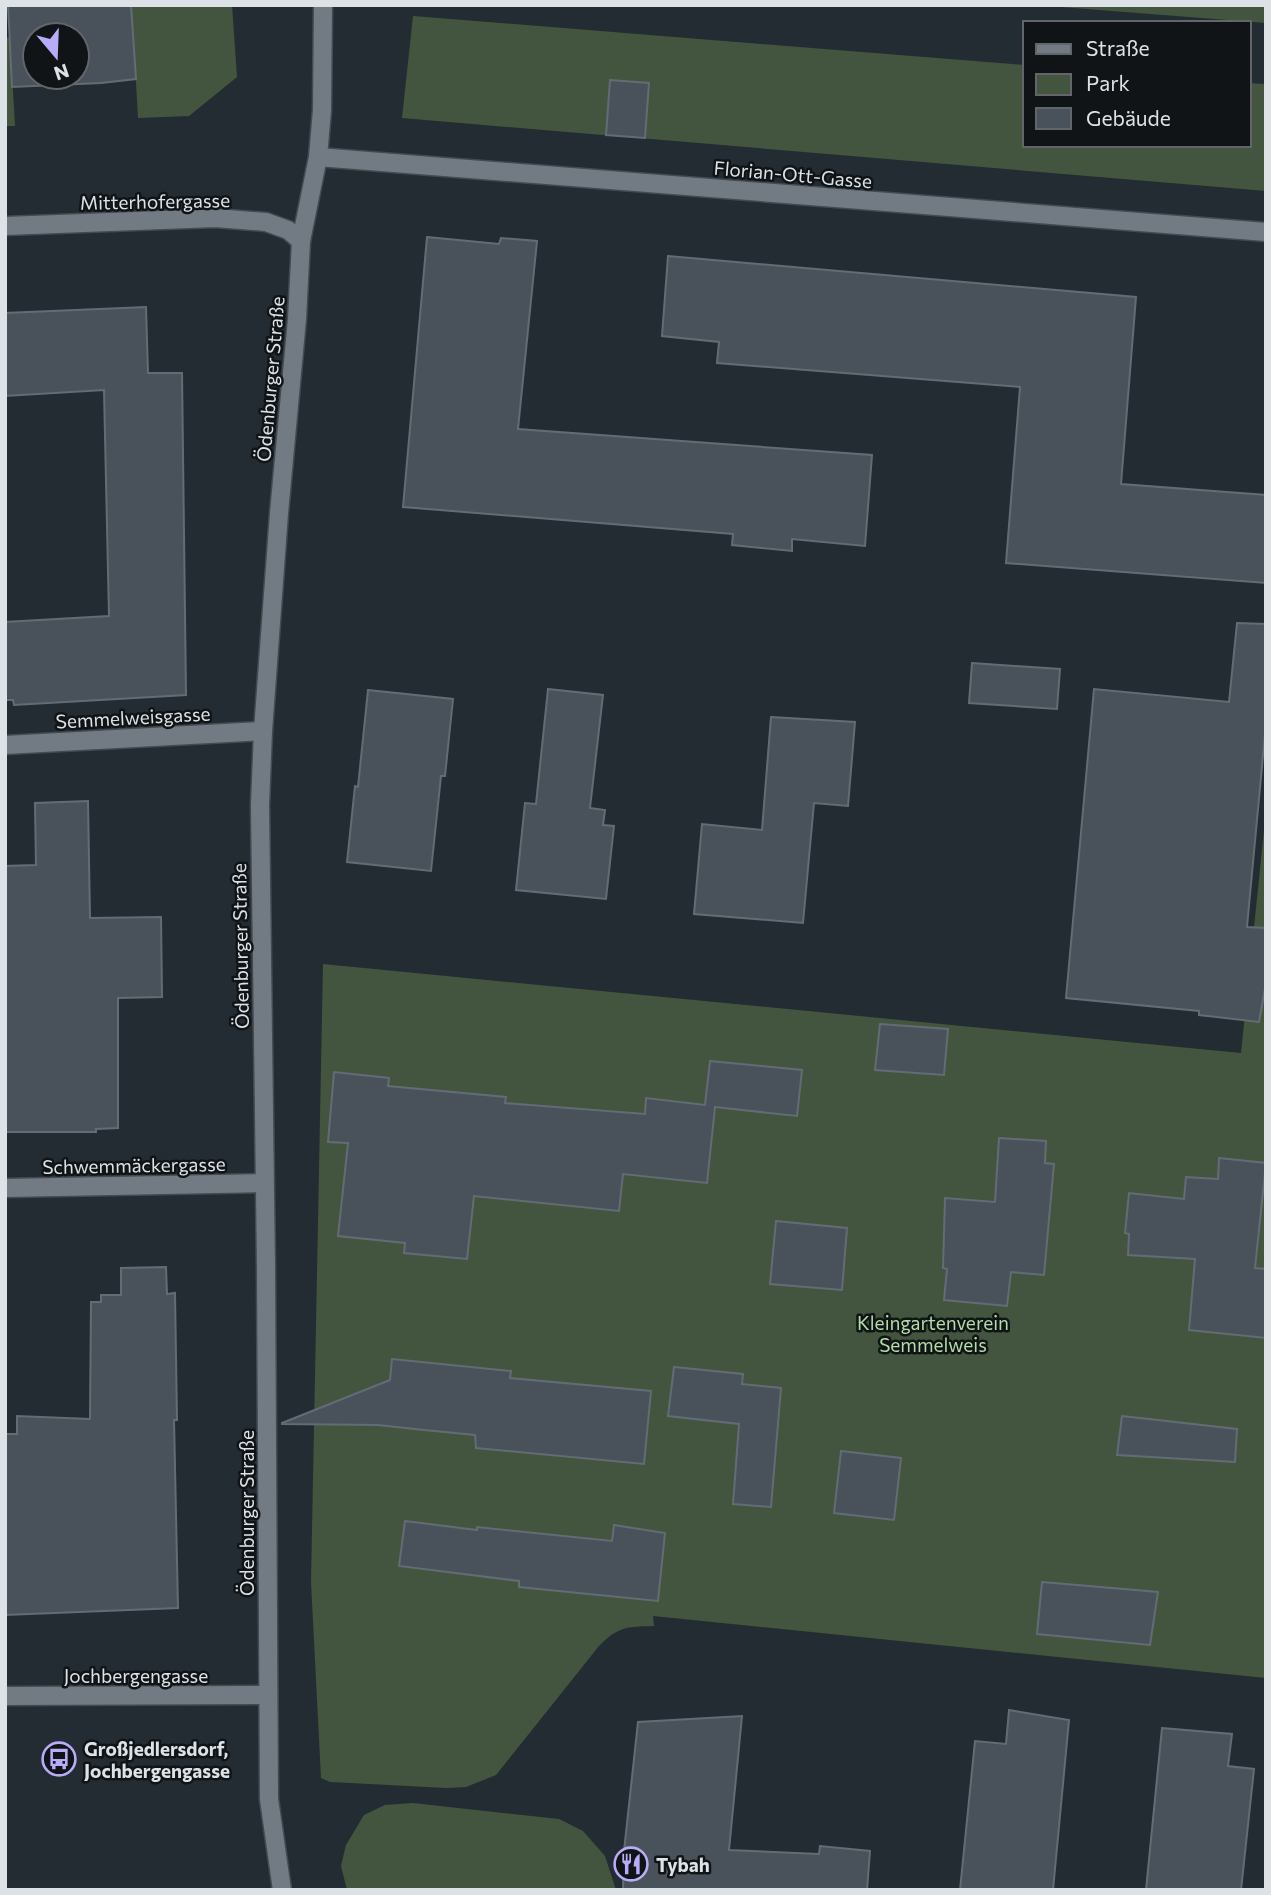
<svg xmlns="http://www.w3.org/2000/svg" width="1271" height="1895" viewBox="0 0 1271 1895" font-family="Commissioner,sans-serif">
<rect width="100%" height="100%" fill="#242c33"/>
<g fill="#43553e">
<path d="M132,5H232L237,77L189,116L138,118L134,48L122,11L132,10Z"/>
<path d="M1035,5H1266V23Z"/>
<path d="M413,16L1024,65V145H1248V83L1266,84V191L402,118Z"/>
<path d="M5,26L6,37L10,38L15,126H5Z"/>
<path d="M1266,811V1678L653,1616L654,1626C626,1627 619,1626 599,1646L496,1775L466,1787L447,1788L330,1782L321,1778L311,1582L323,964L1241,1053Z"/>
<path d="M413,1803L559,1819L583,1831L605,1856L616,1890H347L341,1866L346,1845L364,1815L385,1805Z"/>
</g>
<g fill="#49525a" stroke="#636c75" stroke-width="2" fill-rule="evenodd">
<path d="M8,5H131L136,79L101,83L12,87ZM35,35H77V77H35Z"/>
<path d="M610,80L649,83L645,138L606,135Z"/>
<path d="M427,237L499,244L501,238L537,241L518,429L872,455L865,546L792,539V551L732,545L733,534L403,507Z"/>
<path d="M668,256L1136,297L1121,484L1266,495V583L1006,563L1020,387L717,363L719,342L662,336Z"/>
<path d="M146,307L148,373H182L186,695L14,705L13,700H5V622L109,616L104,390L5,396V313Z"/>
<path d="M1237,623L1266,624V723L1247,927L1266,928V983L1259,1022L1199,1015V1011L1066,998L1094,689L1229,702Z"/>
<path d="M972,663L1060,669L1057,709L969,703Z"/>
<path d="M548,689L603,695L590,808L605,810L603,825L614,826L606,899L516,890L525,803L536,804Z"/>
<path d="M368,690L453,699L445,776H441L431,871L347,862L355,786L358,787Z"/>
<path d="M771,717L855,722L848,806L814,803L803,923L694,914L702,824L762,830Z"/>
<path d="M88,801L90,918L161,917L162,997L118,998V1128L96,1129V1132H5V866L36,865L35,803Z"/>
<path d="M880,1024L948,1029L944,1075L875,1070Z"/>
<path d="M710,1061L802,1070L797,1116L715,1107L707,1183L623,1174L619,1211L474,1196L467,1259L404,1253L405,1243L338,1236L348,1143L328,1142L334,1072L389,1078L388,1086L506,1097L505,1103L645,1114L646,1098L705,1105Z"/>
<path d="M999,1138L1046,1141L1045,1163L1054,1164L1044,1275L1011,1272L1007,1306L944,1300L947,1269L943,1268L945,1198L995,1202Z"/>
<path d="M1219,1158L1266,1163L1255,1268L1266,1269V1338L1189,1330L1195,1259L1128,1255L1129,1234L1125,1233L1129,1193L1184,1199L1186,1177L1218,1179Z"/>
<path d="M776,1221L847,1228L842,1290L770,1284Z"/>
<path d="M166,1267L167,1294L175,1293L177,1420H174L178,1608L5,1615V1434H17V1416L90,1419L91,1302H101V1295H121V1268Z"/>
<path d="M392,1359L511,1371L510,1378L651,1391L644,1464L476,1448L475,1435L424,1430L378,1425L282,1424V1423L390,1380Z"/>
<path d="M674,1367L743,1374L742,1384L781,1388L771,1507L733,1504L739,1424L668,1416Z"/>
<path d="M1122,1416L1237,1429L1235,1462L1117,1455Z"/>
<path d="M841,1451L901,1458L894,1520L834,1513Z"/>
<path d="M405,1521L477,1530V1527L612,1541L614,1525L665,1533L658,1601L519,1587V1581L399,1566Z"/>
<path d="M1042,1582L1158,1592L1150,1645L1037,1634Z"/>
<path d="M1009,1710L1069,1720L1053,1890H960L975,1741L1006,1744Z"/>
<path d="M742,1716L729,1850L819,1854L820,1846L870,1851L867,1890H623L624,1851L638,1722Z"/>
<path d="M1162,1728L1232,1734L1228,1766L1254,1769L1241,1890H1146Z"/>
</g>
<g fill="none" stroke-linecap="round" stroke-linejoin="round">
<defs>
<g id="minor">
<path d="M318,157L1266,232"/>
<path d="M5,226L215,218L266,222L288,230L301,241"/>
<path d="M5,745L263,731"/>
<path d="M5,1188L264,1183"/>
<path d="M5,1696L268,1695"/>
<path d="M282,1890L269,1799L266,1268L260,805L263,731L279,513L297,319L301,241L318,157L322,110L323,5"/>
</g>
</defs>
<use href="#minor" stroke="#434a50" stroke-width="21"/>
<use href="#minor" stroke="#727b84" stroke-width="18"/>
</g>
<defs>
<symbol id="bus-ring" viewBox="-11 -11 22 22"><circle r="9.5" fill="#101417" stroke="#b8abf7" stroke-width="1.5"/><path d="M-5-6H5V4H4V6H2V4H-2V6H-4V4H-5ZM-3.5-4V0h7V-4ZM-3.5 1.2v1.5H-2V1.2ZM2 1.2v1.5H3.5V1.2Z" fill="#b8abf7"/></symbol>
<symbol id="restaurant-ring" viewBox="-11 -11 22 22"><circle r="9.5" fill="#101417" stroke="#b8abf7" stroke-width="1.5"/><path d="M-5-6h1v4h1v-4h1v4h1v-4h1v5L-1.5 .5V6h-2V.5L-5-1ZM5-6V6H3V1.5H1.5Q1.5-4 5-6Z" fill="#b8abf7"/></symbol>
</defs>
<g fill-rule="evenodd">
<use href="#bus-ring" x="40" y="1740" width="38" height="38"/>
<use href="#restaurant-ring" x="612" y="1845" width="38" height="38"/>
</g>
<g text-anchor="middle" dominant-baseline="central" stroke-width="5" stroke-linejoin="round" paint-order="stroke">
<g font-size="19" fill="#dde2e7" stroke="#101417">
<text transform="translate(793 174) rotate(5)">Florian-Ott-Gasse</text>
<text transform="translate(155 201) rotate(-1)">Mitterhofergasse</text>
<text transform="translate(270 379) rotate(-85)">Ödenburger Straße</text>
<text transform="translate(133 717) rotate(-3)">Semmelweisgasse</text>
<text transform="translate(240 946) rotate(-91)">Ödenburger Straße</text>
<text transform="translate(134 1165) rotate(-1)">Schwemmäckergasse</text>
<text transform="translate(246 1513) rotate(-90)">Ödenburger Straße</text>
<text x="136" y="1675">Jochbergengasse</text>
</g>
<g font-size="19" fill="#b2dda4" stroke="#101417">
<text x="933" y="1322">Kleingartenverein<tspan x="933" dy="22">Semmelweis</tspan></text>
</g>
<g font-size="19" font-weight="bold" fill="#dde2e7" stroke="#101417" text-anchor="start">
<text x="84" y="1748">Großjedlersdorf,<tspan x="84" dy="22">Jochbergengasse</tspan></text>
<text x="656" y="1864">Tybah</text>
</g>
</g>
<rect width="1271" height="1895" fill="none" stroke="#dde2e7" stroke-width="14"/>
<rect x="1023" y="21" width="228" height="126" fill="#101417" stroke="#62666a" stroke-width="2"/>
<rect x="1036" y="44" width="35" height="10" fill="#727b84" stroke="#62666a" stroke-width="2"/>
<text x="1086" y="56" font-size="21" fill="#dde2e7">Straße</text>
<rect x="1036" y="74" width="35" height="21" fill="#43553e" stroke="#62666a" stroke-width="2"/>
<text x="1086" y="91" font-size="21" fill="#dde2e7">Park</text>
<rect x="1036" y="108" width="35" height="21" fill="#49525a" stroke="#62666a" stroke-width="2"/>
<text x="1086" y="126" font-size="21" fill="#dde2e7">Gebäude</text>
<g transform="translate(56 56) rotate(161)"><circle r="33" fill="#101417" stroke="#62666a" stroke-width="2"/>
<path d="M0-5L12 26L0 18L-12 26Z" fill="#b8abf7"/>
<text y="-10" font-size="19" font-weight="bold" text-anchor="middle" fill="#dde2e7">N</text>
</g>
</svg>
